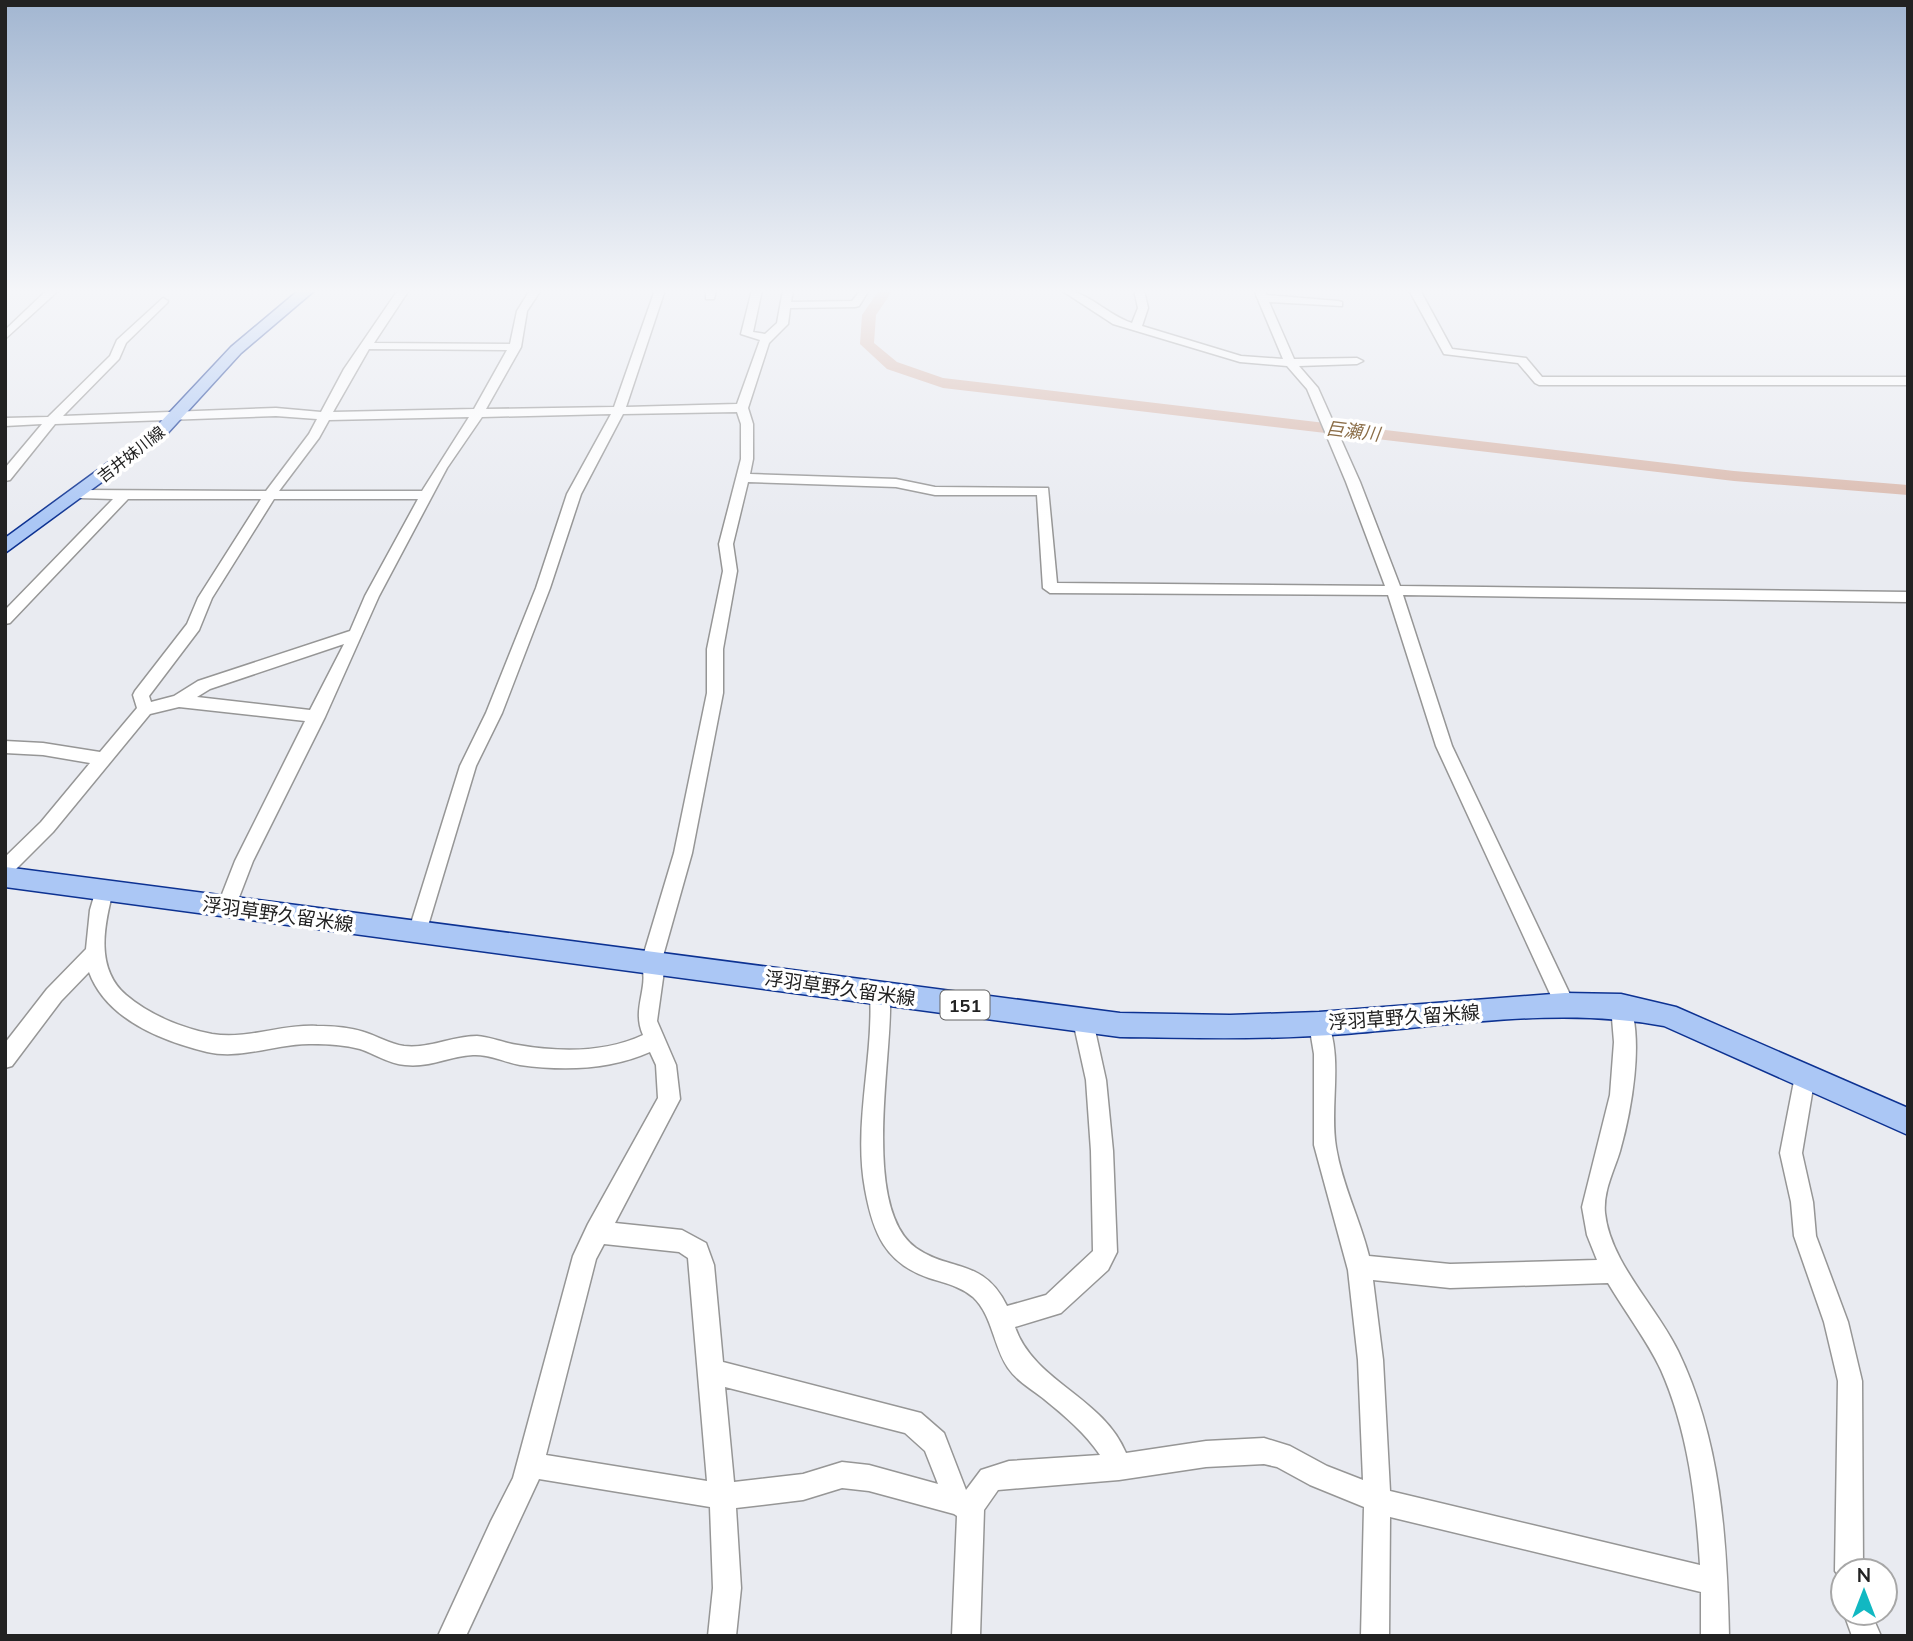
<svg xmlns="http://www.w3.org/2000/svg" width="1913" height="1641" viewBox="0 0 1913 1641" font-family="Mulish,'Noto Sans JP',sans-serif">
<rect width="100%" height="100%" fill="#e9ebf1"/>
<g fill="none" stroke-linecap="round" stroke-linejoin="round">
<path fill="#dabaae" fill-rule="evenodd" d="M879,290H893L876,315L874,343L897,362L943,378L1734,471L1908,485V495L1734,481L943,388L887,369L860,344L862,315Z"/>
<defs>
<g id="minor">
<path d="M47,290H59L5,339V330Z"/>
<path d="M398,290H409L374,343L510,344L517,311L530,290H541L527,311L521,347L486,409L614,407L655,290H665L626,407L737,404L760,340L741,334L752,290H762L753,332L765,334L777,323L783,290H793L791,302L852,301L861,290H869L859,306L855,307L790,308L788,324L769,343L748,408L753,424V459L750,474L896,479L935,487L1048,488L1057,583L1385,586L1346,482L1307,389L1287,366L1240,362L1113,324L1061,290C1087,290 1107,315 1132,323L1138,308L1134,290H1144L1148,308L1142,326L1241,356L1283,359L1254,290H1264L1267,295L1338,301L1342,302V306L1269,302L1294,359L1357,358L1363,361L1357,364L1299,366L1318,388L1360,482L1400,586L1908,592V602L1403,595L1452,746L1575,1005L1572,1011L1565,1014L1558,1011L1436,746L1388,595L1050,593L1043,588L1037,495H935L896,487L748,482L733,544L737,571L723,649V693L692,853L661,963L664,971L657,1021L676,1065L680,1099L615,1223L682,1230L706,1243L714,1265L723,1362L921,1413L944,1433L966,1490L981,1470L1009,1461L1100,1455C1085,1433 1065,1416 1044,1399C1031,1389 1017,1381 1008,1368C993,1346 993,1316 973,1297C960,1286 944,1283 929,1278C885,1263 873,1233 865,1189C853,1123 874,1058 870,993L873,987L880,984L887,987L890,1000C892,1060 861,1208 916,1248C950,1272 984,1258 1007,1306L1046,1295L1093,1251L1091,1151L1086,1080L1073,1021L1076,1015L1083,1012L1090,1015L1093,1021L1106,1080L1113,1151L1117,1252L1108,1270L1061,1313L1015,1327C1034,1382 1103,1397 1126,1453L1206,1441L1264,1438L1290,1446L1327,1466L1363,1480L1358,1360L1348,1270L1314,1145V1054L1309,1024L1312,1018L1319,1015L1326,1018C1344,1057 1329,1105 1336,1147C1342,1185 1360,1219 1369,1256L1450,1264L1597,1260L1587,1235L1582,1207L1610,1095L1614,1042L1611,1006L1614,1000L1621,997L1628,1000C1645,1037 1631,1113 1620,1151C1614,1171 1603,1191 1605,1213C1610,1262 1656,1306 1678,1351C1721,1440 1727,1539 1729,1636H1701V1592L1390,1517L1389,1636H1361L1364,1507L1310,1485L1277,1467L1264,1464L1206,1467L1119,1480L998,1490L984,1510L980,1636H952L957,1516L954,1514L869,1491L842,1488L803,1500L736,1508L741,1588L736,1636H708L713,1588L710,1507L539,1479L466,1636H438L491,1521L513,1478L573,1256L588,1224L658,1098L656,1065L650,1052C610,1070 563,1071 520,1065C504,1062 489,1054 473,1055C450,1056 429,1068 405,1065C389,1064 375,1054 360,1049C345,1045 328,1044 312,1044C277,1043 243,1060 207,1052C162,1041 106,1019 89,972L61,1001L12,1066L5,1068V1043L47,989L86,949L90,910L97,886L104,883L111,886L113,891C104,926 95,968 126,995C149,1015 182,1028 212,1034C247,1040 281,1024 317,1026C332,1026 349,1027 364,1032C377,1036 390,1044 404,1046C429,1049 452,1036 477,1036C491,1037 504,1043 518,1045C558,1052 605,1053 643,1035C631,1008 650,987 641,963L674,853L707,693V649L723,571L719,544L741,459V424L737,412L623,414L581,494L550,588L502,713L476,766L424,939L417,941L410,939L408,933L460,766L486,713L536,588L567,494L611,414L482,417L447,468L379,596L325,717L253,861L233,913L226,915L219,913L217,907L235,861L305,721L179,707L150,714L53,832L11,874L5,876V857L41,822L90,763L43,755L5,753V741L43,743L100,752L137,708L133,695L135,691L187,624L198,598L261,499H128L10,623L5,624V610L113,499L80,498L73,494L80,490L266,491L309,434L317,419L276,416L55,424L10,480L5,481V468L42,424L5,426V418L48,417L110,356L117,340L163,298L168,301L167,303L126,343L119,359L63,416L276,408L321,412L344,369ZM369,349L507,350L474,409L333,412ZM469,417L422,491H279L319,438L329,420ZM274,499H418L365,596L350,631L198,681L174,696L151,702L149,696L199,630L212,598ZM344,644L310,710L197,697L210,689ZM604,1244L679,1252L688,1258L707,1481L546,1455L596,1259ZM1373,1280L1450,1288L1608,1283C1625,1312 1647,1340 1661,1370C1688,1431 1696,1499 1700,1565L1390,1491L1383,1360ZM725,1387L905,1433L925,1451L938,1484L869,1465L842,1462L803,1474L734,1482Z"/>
<path d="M706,290H716L714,299H706Z"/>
<path d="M1409,290H1420L1452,349L1526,358L1542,377H1908V385H1539L1535,383L1518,363L1444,354Z"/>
<path d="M1805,1066L1812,1069L1815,1076L1802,1153L1813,1202L1816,1236L1848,1322L1862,1381L1863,1571H1843V1582L1835,1571L1838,1381L1824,1322L1794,1236L1791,1202L1780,1153L1795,1076L1798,1069Z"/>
<path d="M1843,1611L1871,1613L1881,1636H1852Z"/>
</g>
<g id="major">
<path d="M299,290H315L241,353L166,435L5,553V538L154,429L231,347Z"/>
<path d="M5,867L1120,1013L1230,1015L1319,1012L1565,993L1621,994L1676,1007L1908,1108V1135L1664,1026C1560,1006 1450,1026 1345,1034C1270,1040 1195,1038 1120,1037L5,887Z"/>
</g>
</defs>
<use href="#minor" stroke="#969696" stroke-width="3"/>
<use href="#major" stroke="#0d3292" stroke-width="3"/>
<use href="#minor" fill="#fff" fill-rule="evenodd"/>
<use href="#major" fill="#abc7f5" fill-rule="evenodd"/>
</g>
<linearGradient id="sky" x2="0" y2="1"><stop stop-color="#a2b6d1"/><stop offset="0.56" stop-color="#f5f6f9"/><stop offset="1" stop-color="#f5f6f9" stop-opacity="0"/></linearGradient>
<rect width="1913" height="520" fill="url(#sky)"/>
<g text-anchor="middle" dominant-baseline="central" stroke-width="7" stroke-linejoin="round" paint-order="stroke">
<g font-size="16" fill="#222" stroke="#fff">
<text transform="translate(131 454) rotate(-38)">吉井妹川線</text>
</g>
<g font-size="18" font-style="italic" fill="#8b6d47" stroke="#fff">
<text transform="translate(1353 431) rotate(7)">巨瀬川</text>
</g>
<rect fill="#fff" stroke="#646464" stroke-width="2" x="940.5" y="990.5" width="49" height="29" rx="5"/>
<g font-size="18" font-weight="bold" fill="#222">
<text x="965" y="1005">151</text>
</g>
<g font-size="19" fill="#222" stroke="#fff">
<text transform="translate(278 914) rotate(8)">浮羽草野久留米線</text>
<text transform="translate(840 988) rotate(8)">浮羽草野久留米線</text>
<text transform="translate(1404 1017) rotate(-4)">浮羽草野久留米線</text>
</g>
</g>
<rect width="1913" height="1641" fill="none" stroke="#222222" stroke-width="14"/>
<g transform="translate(1864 1592)"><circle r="33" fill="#ffffff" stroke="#a7a7a7" stroke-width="2"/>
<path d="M0-5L12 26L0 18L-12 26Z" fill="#11b8c2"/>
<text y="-10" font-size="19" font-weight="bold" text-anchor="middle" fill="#222222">N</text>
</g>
</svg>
